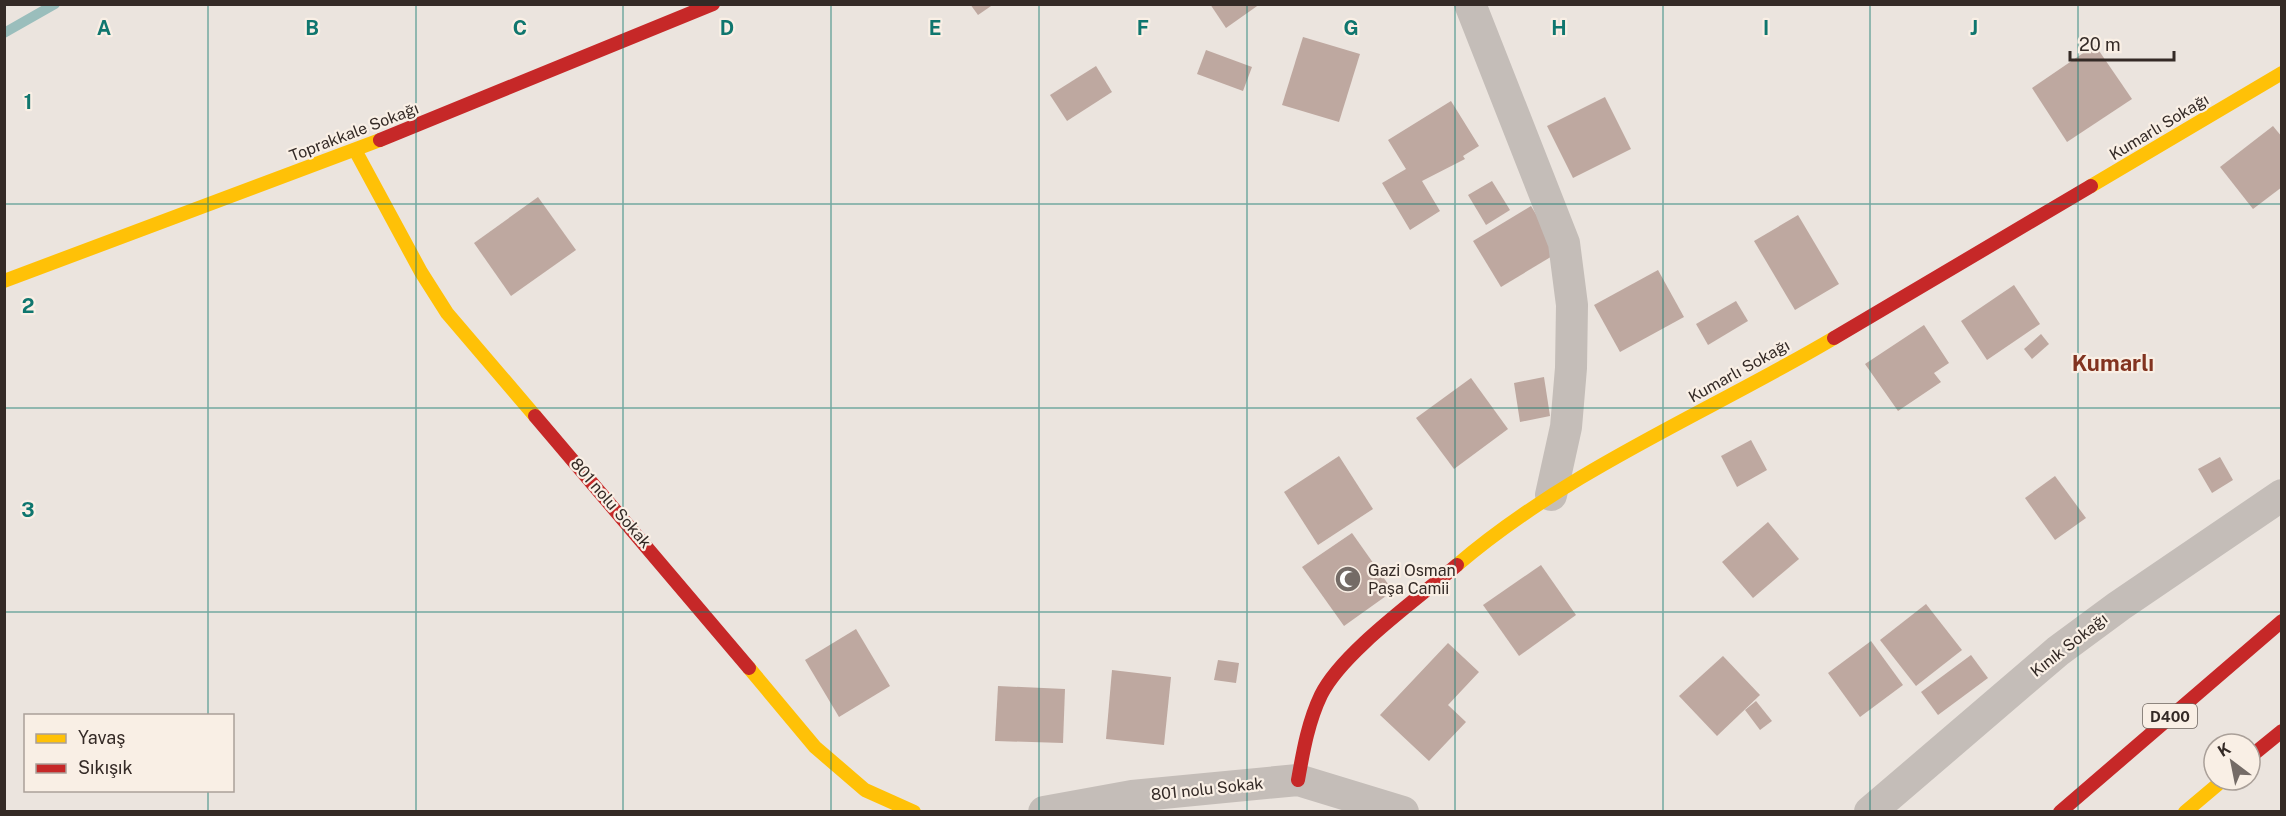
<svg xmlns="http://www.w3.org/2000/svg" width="2286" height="816" viewBox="0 0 2286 816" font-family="'Public Sans',sans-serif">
<rect width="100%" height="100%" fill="#ebe4de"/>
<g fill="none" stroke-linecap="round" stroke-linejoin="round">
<path stroke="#9abebc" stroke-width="10" d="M4,33L55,4"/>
</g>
<g fill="#bea8a0">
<path d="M970,4H994L978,15Z"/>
<path d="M1210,4H1260L1226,28Z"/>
<path d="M1303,37L1360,54L1339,122L1282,105Z"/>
<path d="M2095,45L2132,99L2067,142L2032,88Z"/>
<path d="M1206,50L1252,67L1243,91L1197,74Z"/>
<path d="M1096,66L1112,92L1067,121L1050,95Z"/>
<path d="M1605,97L1631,149L1573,178L1547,126Z"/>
<path d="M1451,101L1479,146L1463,156L1465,159L1422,181L1440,211L1410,230L1382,183L1406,169L1388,140Z"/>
<path d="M2273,126L2282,137V187L2253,209L2220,167Z"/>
<path d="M1492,181L1510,210L1486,225L1468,195Z"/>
<path d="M538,197L576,250L511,296L474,243Z"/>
<path d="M1531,206L1559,252L1501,287L1473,241Z"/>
<path d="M1798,215L1839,284L1795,310L1754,241Z"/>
<path d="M1658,270L1684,317L1620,352L1594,305Z"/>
<path d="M2014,285L2040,324L1987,360L1961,321Z"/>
<path d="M1736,301L1748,321L1708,345L1696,324Z"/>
<path d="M1924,325L1949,363L1934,373L1941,382L1898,411L1865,364Z"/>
<path d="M2041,334L2049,344L2032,359L2024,349Z"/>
<path d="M1544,377L1550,416L1520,422L1514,383Z"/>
<path d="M1471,378L1508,429L1454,469L1416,418Z"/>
<path d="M1751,440L1767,470L1737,487L1721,456Z"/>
<path d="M1339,456L1373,509L1318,545L1284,492Z"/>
<path d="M2220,457L2233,480L2212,493L2198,469Z"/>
<path d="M2055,476L2086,518L2055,540L2025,498Z"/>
<path d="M1768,522L1799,559L1753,598L1722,562Z"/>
<path d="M1352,533L1393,591L1344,626L1302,567Z"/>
<path d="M1541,565L1576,615L1519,656L1483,605Z"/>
<path d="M1926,604L1962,650L1916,686L1880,640Z"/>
<path d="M856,629L890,686L839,717L805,660Z"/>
<path d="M1871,641L1903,685L1860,717L1828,673Z"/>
<path d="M1448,643L1479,672L1448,705L1466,722L1429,761L1380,715Z"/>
<path d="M1971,655L1988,678L1938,715L1921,692Z"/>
<path d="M1723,656L1760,695L1717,736L1679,696Z"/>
<path d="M1218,660L1239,663L1236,683L1214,680Z"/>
<path d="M1112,670L1171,677L1164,745L1106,739Z"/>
<path d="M998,686L1065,689L1063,743L995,741Z"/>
<path d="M1756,701L1772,721L1760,730L1745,710Z"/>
</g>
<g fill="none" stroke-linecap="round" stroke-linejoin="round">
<g stroke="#c4bdb8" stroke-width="32">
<path d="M1470,4L1564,243L1572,305L1571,368L1566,427L1551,495"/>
<path d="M1044,812L1132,796L1298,780L1403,812"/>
<path d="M1870,812L2058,651L2119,606L2282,495"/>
</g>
<g stroke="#ffc107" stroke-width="14">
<path d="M355,150L421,272L447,313L535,416"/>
<path d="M2091,186L2282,73"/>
<path d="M4,281L380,140"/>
<path d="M1457,565C1569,469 1709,412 1834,338"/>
<path d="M749,668L815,747L865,790L914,812"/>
<path d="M2185,812L2223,780"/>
</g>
<g stroke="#c62828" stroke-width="14">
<path d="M380,140L713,4"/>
<path d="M1834,338L2091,186"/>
<path d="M535,416L749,668"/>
<path d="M2250,757L2282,731"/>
<path d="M1298,780C1303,752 1308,722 1321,695C1342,652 1419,598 1457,565"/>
<path d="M2060,812L2282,621"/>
</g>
</g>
<path fill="none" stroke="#0f766e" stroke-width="1.5" stroke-opacity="0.55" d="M208,4V716M416,4V812M623,4V812M831,4V812M1039,4V812M1247,4V812M1455,4V812M1663,4V812M1870,4V812M2078,4V812M4,204H2282M4,408H2282M4,612H2282M208,790V812"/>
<defs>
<symbol id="mosque-disc" viewBox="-11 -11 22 22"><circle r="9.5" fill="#746b66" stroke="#f9efe5"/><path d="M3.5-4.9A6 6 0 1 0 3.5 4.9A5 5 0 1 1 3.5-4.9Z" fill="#fff"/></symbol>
</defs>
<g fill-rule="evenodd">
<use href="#mosque-disc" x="1333" y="564" width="30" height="30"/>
</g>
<g text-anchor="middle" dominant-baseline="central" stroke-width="4.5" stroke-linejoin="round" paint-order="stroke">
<rect fill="#f9efe5" stroke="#6f655f" stroke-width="1.5" x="2143" y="704" width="54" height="24" rx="4.5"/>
<g font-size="15" font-weight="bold" fill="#342a26">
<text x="2170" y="716">D400</text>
</g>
<g font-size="16" fill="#342a26" stroke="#f9efe5">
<text transform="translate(2159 127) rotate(-31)">Kumarlı Sokağı</text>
<text transform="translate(354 132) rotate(-21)">Toprakkale Sokağı</text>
<text transform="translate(1739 371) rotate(-29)">Kumarlı Sokağı</text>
<text transform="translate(611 503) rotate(49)">801 nolu Sokak</text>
<text transform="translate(2069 645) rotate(-38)">Kınık Sokağı</text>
<text transform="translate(1207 789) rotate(-6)">801 nolu Sokak</text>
</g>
<g font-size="16" fill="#342a26" stroke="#f9efe5" text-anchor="start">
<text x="1368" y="570">Gazi Osman<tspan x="1368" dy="18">Paşa Camii</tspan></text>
</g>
<g font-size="22" font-weight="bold" fill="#823320" stroke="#f9efe5">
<text x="2113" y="363">Kumarlı</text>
</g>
</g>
<g font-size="20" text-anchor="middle" font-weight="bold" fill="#0f766e" stroke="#f9efe5" stroke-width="4.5" stroke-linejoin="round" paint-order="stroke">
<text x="104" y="35">A</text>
<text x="312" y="35">B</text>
<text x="520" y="35">C</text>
<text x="727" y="35">D</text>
<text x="935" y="35">E</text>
<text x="1143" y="35">F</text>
<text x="1351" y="35">G</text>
<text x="1559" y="35">H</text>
<text x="1766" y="35">I</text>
<text x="1974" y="35">J</text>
<text x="28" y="109">1</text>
<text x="28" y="313">2</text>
<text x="28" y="517">3</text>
</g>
<rect width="2286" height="816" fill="none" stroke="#342a26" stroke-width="12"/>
<rect x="24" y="714" width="210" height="78" fill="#f9efe5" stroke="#aaa099" stroke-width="1.5"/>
<rect x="36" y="734" width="30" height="9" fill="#ffc107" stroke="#aaa099" stroke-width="1.5"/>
<text x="78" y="744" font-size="18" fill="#342a26">Yavaş</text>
<rect x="36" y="764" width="30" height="9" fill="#c62828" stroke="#aaa099" stroke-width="1.5"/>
<text x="78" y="774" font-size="18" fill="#342a26">Sıkışık</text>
<g transform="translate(2232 762) rotate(328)"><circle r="28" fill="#f9efe5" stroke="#aaa099" stroke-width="1.5"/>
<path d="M0-4.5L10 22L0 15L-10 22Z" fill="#746b66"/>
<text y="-9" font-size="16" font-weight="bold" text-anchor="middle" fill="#342a26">K</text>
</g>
<path d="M2070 51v9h104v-9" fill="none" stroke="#342a26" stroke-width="3"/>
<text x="2079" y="51" font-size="18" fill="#342a26" stroke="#f9efe5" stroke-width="4.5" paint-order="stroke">20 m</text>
</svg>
